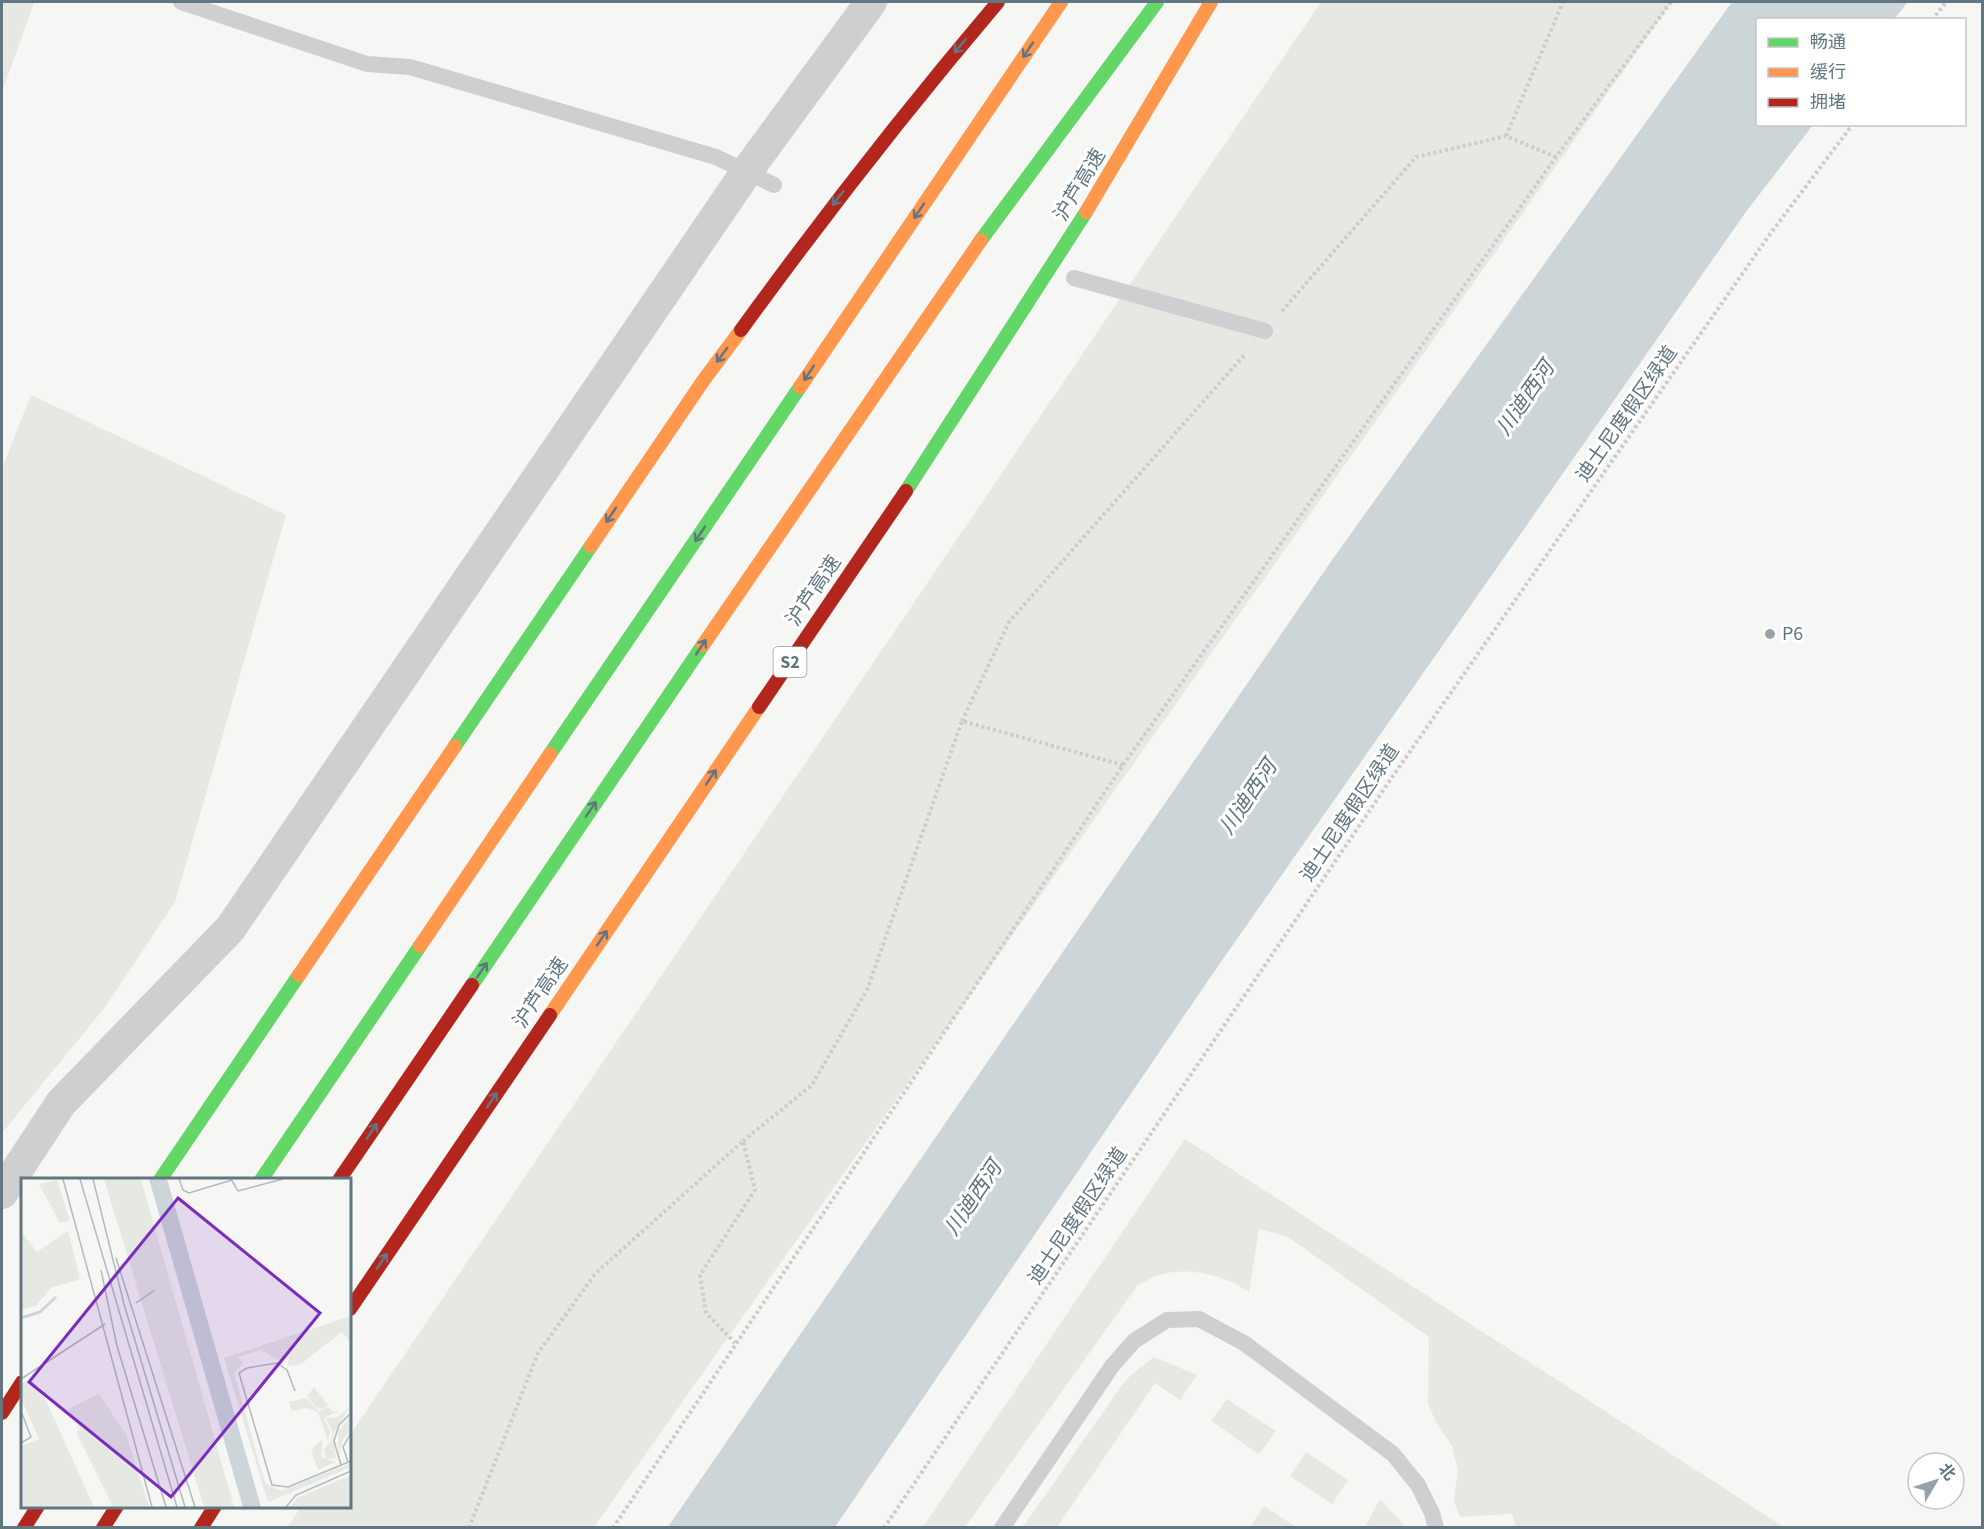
<svg xmlns="http://www.w3.org/2000/svg" width="1984" height="1529" viewBox="0 0 1984 1529" font-family="'Source Sans 3','Noto Sans SC',sans-serif">
<rect width="100%" height="100%" fill="#f6f6f5"/>
<g fill="#e6e9e3">
<path d="M2,2H30L34,3L2,92Z"/>
<path d="M1321,2H1672L594,1527L287,1528L301,1507L350,1506V1435Z"/>
<path d="M31,395L286,515L175,902L106,1006L2,1133V468Z"/>
<path d="M1185,1139L1784,1527L1516,1528L1512,1514L1460,1517L1454,1500L1458,1470L1452,1446L1437,1424L1428,1404L1429,1337L1288,1237L1259,1229L1249,1292C1225,1276 1192,1267 1163,1274C1154,1276 1145,1282 1137,1286L965,1527H923Z"/>
<path d="M1154,1357L1197,1375L1180,1400L1155,1383L1057,1527H1023L1122,1385L1132,1374Z"/>
<path d="M1227,1399L1276,1431L1259,1454L1211,1421Z"/>
<path d="M1306,1452L1348,1480L1332,1504L1290,1476Z"/>
<path d="M1380,1499L1403,1524L1405,1527H1365Z"/>
<path d="M1264,1506L1296,1527H1250Z"/>
</g>
<path fill="#ccd6d8" d="M1732,2H1908L1894,19L1758,20V124L1813,125L1748,209L1216,969L835,1527H668L1332,560Z"/>
<g fill="none" stroke-linecap="round" stroke-linejoin="round">
<g stroke="#cccccd" stroke-width="4" stroke-dasharray="3 3" stroke-linecap="butt">
<path d="M1932,20L1946,2"/>
<path d="M1506,136L1563,2"/>
<path d="M1282,311L1416,157L1506,136L1556,157"/>
<path d="M962,721L1009,622L1246,353"/>
<path d="M743,1141L812,1085L867,990L962,721L1123,765"/>
<path d="M469,1528L538,1353L595,1274L743,1141L755,1190L700,1275L706,1313L735,1343"/>
<path d="M613,1528L1123,765L1556,157L1671,2"/>
<path d="M884,1528L1393,776L1770,234L1853,124"/>
</g>
<g stroke="#cdcfd0" stroke-width="16">
<path d="M181,2L367,64L410,67L716,157L774,185"/>
<path d="M1074,278L1265,331"/>
<path d="M1002,1528L1112,1366L1134,1341L1167,1320L1199,1319L1244,1343L1393,1454L1418,1485L1432,1513L1436,1528"/>
</g>
<path stroke="#cdcfd0" stroke-width="32" d="M2,1193L61,1103L230,929L747,171L871,2"/>
<g stroke="#63d668" stroke-width="14">
<path d="M981,240L1157,2"/>
<path d="M906,491L1086,212"/>
<path d="M455,746L591,546"/>
<path d="M550,754L800,387"/>
<path d="M472,985L703,645"/>
<path d="M160,1180L299,975"/>
<path d="M261,1180L420,946"/>
</g>
<g stroke="#ff974d" stroke-width="14">
<path d="M1086,212L1211,2"/>
<path d="M800,387L1061,2"/>
<path d="M591,546L703,381L741,330"/>
<path d="M703,645L981,240"/>
<path d="M420,946L550,754"/>
<path d="M299,975L455,746"/>
<path d="M550,1015L759,707"/>
</g>
<g stroke="#b3261e" stroke-width="14">
<path d="M741,330C823,217 908,108 998,2"/>
<path d="M759,707L906,491"/>
<path d="M339,1180L472,985"/>
<path d="M350,1309L550,1015"/>
<path d="M2,1413L22,1382"/>
<path d="M24,1528L38,1506"/>
<path d="M103,1528L117,1506"/>
<path d="M201,1528L215,1506"/>
</g>
</g>
<defs><path id="oneway-shaft" d="M-6 0H5M1.5-3L5.5 0L1.5 3" fill="none" stroke-width="1.6" stroke-linecap="round" stroke-linejoin="round" transform="scale(1.5)"/></defs>
<g stroke="#617680">
<use href="#oneway-shaft" transform="translate(960 46) rotate(130)"/>
<use href="#oneway-shaft" transform="translate(1028 50) rotate(124)"/>
<use href="#oneway-shaft" transform="translate(838 198) rotate(128)"/>
<use href="#oneway-shaft" transform="translate(919 211) rotate(124)"/>
<use href="#oneway-shaft" transform="translate(722 355) rotate(126)"/>
<use href="#oneway-shaft" transform="translate(809 373) rotate(124)"/>
<use href="#oneway-shaft" transform="translate(611 515) rotate(124)"/>
<use href="#oneway-shaft" transform="translate(700 534) rotate(124)"/>
<use href="#oneway-shaft" transform="translate(701 647) rotate(-56)"/>
<use href="#oneway-shaft" transform="translate(711 777) rotate(-56)"/>
<use href="#oneway-shaft" transform="translate(591 809) rotate(-56)"/>
<use href="#oneway-shaft" transform="translate(602 938) rotate(-56)"/>
<use href="#oneway-shaft" transform="translate(482 970) rotate(-56)"/>
<use href="#oneway-shaft" transform="translate(492 1100) rotate(-56)"/>
<use href="#oneway-shaft" transform="translate(372 1131) rotate(-56)"/>
<use href="#oneway-shaft" transform="translate(382 1261) rotate(-56)"/>
</g>
<circle fill="#95a3a9" stroke="#fff" stroke-width="2" cx="1770" cy="634" r="6"/>
<g text-anchor="middle" dominant-baseline="central" stroke-width="6" stroke-linejoin="round" paint-order="stroke">
<rect fill="#fff" stroke="#909fa6" stroke-width="1.5" x="773.5" y="647" width="33" height="30" rx="4.5"/>
<g font-size="18" font-weight="bold" fill="#617680">
<text x="790" y="662">S2</text>
</g>
<g font-size="20" fill="#617680" stroke="#fff">
<text transform="translate(1080 185) rotate(-59)">沪芦高速</text>
<text transform="translate(1627 414) rotate(-55)">迪士尼度假区绿道</text>
<text transform="translate(814 591) rotate(-56)">沪芦高速</text>
<text transform="translate(1350 813) rotate(-56)">迪士尼度假区绿道</text>
<text transform="translate(541 993) rotate(-56)">沪芦高速</text>
<text transform="translate(1078 1216) rotate(-56)">迪士尼度假区绿道</text>
</g>
<g font-size="20" fill="#617680" stroke="#fff" text-anchor="start">
<text x="1782" y="634">P6</text>
</g>
<g font-size="21" font-style="italic" fill="#5b767b" stroke="#fff">
<text transform="translate(1525 398) rotate(-55)">川迪西河</text>
<text transform="translate(1248 797) rotate(-56)">川迪西河</text>
<text transform="translate(973 1198) rotate(-56)">川迪西河</text>
</g>
</g>
<g transform="translate(21 1178)">
<rect width="330" height="330" fill="#f6f6f5"/>
<path d="M83,1H120L213,329H183ZM36,2L49,43L39,45L18,6ZM0,53L16,74L47,53L59,101L30,110L15,128L0,132ZM330,138V165L321,154L279,187L266,188L268,178L259,183L240,172L217,179L222,185L213,195L244,305L260,313L330,285V289L247,324L203,180ZM11,201L27,227L73,329H0V268L18,261L0,220V206ZM293,209L307,227L302,231L296,230L286,218ZM78,216L105,256L128,329H92L55,254L59,252L47,231ZM286,220L298,233L308,229L312,234L321,232L303,240L309,253L307,264L297,234L286,230L271,233L268,224ZM328,230L312,256L315,280L305,281L303,270L310,263L311,254L305,240L316,239ZM330,237V253L322,261L318,277L317,254ZM302,261L300,279L315,284L297,292L290,272ZM330,297V329H269L276,320Z" fill="#e6e9e3"/>
<path d="M128,1H146L240,329H222Z" fill="#ccd6d8"/>
<path fill="none" stroke="#ccd6d8" stroke-width="3" d="M0,140L19,134L35,119"/>
<path fill="none" stroke="#b1bbbf" stroke-width="1.5" d="M42,1L131,329M59,1L156,329M72,1L103,126L164,329M158,1L162,12L168,15L211,2M210,1L217,13L262,1M95,80L174,329M80,92L96,168L145,329M115,125L134,112M0,201L84,146M274,213L266,192L256,185L226,190L218,195L251,307L267,309L330,283M0,233L10,259L0,265M327,284L322,269L330,255M320,287L313,263L318,247L330,235M265,329L275,317L330,293"/>
<path fill="#7b2cbf" fill-opacity="0.15" stroke="#7b2cbf" stroke-width="3" d="M157,20L299,135L150,319L8,204Z"/>
<rect width="330" height="330" fill="none" stroke="#617680" stroke-width="3"/>
</g>
<rect width="1984" height="1529" fill="none" stroke="#617680" stroke-width="6"/>
<rect x="1756" y="18" width="210" height="108" fill="#ffffff" stroke="#c0c8cc" stroke-width="1.5"/>
<rect x="1768" y="38" width="30" height="9" fill="#63d668" stroke="#c0c8cc" stroke-width="1.5"/>
<text x="1810" y="48" font-size="18" fill="#617680">畅通</text>
<rect x="1768" y="68" width="30" height="9" fill="#ff974d" stroke="#c0c8cc" stroke-width="1.5"/>
<text x="1810" y="78" font-size="18" fill="#617680">缓行</text>
<rect x="1768" y="98" width="30" height="9" fill="#b3261e" stroke="#c0c8cc" stroke-width="1.5"/>
<text x="1810" y="108" font-size="18" fill="#617680">拥堵</text>
<g transform="translate(1936 1481) rotate(51)"><circle r="28" fill="#ffffff" stroke="#c0c8cc" stroke-width="1.5"/>
<path d="M0-4.5L10 22L0 15L-10 22Z" fill="#95a3a9"/>
<text y="-9" font-size="16" font-weight="bold" text-anchor="middle" fill="#617680">北</text>
</g>
</svg>
